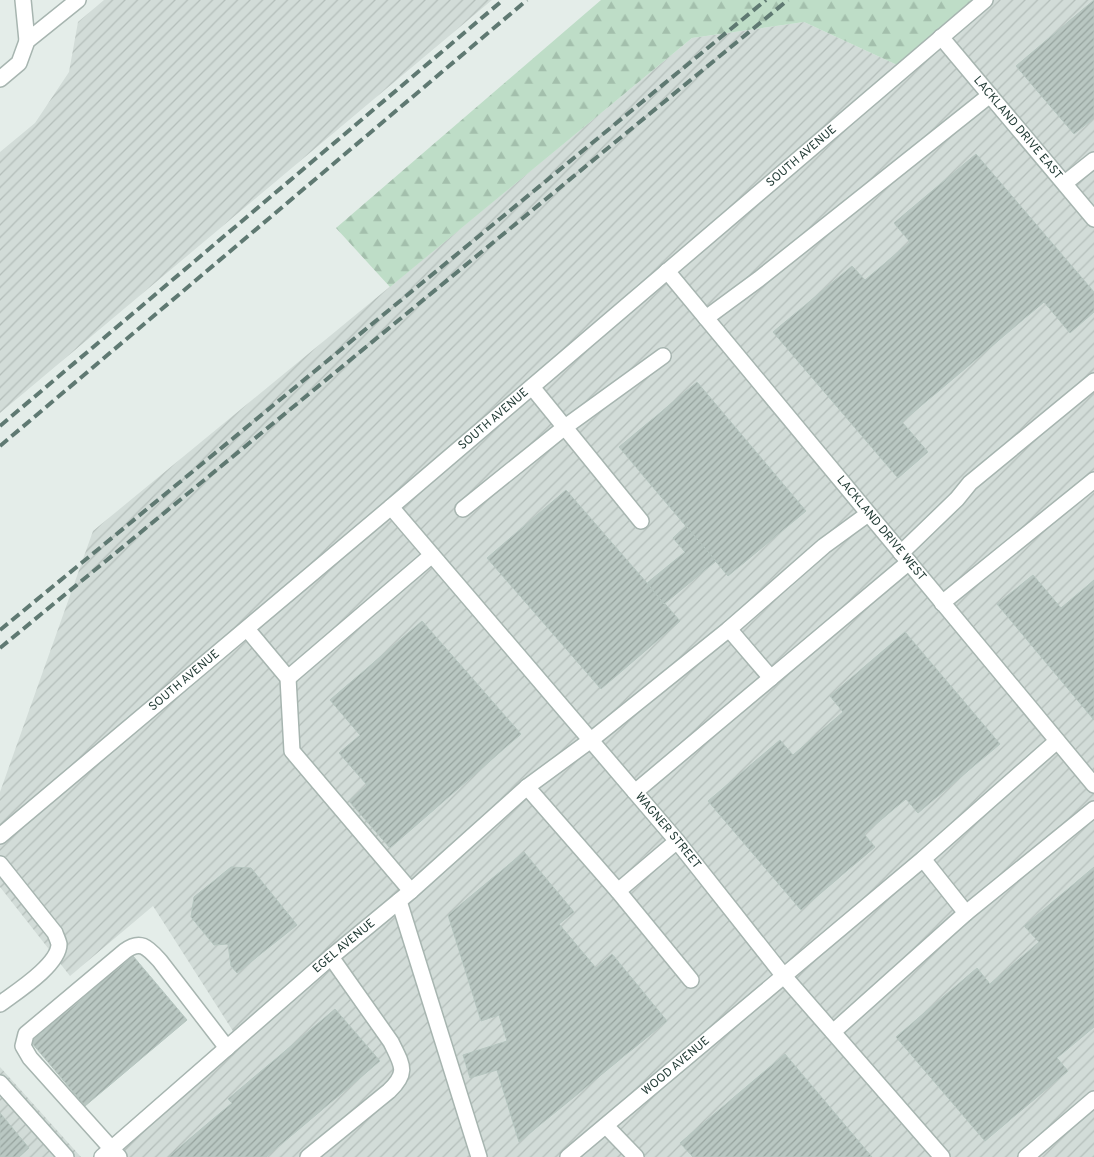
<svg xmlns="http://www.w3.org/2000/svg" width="1094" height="1157" viewBox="0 0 1094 1157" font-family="Overpass,sans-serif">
<defs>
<pattern id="industrial-furrows" width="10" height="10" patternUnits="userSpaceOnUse" patternTransform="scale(1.25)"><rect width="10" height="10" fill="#d2dcd8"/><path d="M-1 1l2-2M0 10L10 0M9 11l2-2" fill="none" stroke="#b4beba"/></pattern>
<pattern id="forest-firs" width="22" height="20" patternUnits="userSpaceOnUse" patternTransform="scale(1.25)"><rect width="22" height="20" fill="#beddc7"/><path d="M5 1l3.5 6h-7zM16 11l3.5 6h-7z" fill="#a3bfac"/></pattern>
<pattern id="building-hatch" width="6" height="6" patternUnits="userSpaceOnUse" patternTransform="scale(1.25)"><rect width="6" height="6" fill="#b9c7c2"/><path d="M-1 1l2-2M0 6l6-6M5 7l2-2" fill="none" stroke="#96a39e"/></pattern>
</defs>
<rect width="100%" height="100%" fill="#e4ede9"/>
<g fill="url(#industrial-furrows)">
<path d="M104,0H492L0,413V152L35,123L69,72L78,22Z"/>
<path d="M991,0H1094V1157H99L238,1039L153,906L70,976L0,887V792L93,531L692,38L804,22L908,70Z"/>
<path d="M0,1067L81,1157H0Z"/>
</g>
<path fill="url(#forest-firs)" d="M601,0H991L908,70L804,22L692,38L390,287L336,228Z"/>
<g fill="url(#building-hatch)" stroke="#b6c6c0">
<path d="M1094,0V118L1074,134L1016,66Z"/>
<path d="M976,154L1094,292V312L1070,333L1044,302L902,422L928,452L898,478L773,332L852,266L865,280L910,242L894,223Z"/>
<path d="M697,382L806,511L728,576L619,447Z"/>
<path d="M566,490L680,621L601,689L487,558Z"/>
<path d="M686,526L716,561L664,604L647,583L685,552L673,538Z"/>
<path d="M1033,575L1061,608L1094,580V720L997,604Z"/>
<path d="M422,621L521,734L390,848L349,801L367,785L339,753L360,735L330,700Z"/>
<path d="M905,632L1000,744L918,813L906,799L864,834L875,847L801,910L708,801L780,740L793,755L843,712L830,696Z"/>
<path d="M524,852L574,912L559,924L596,968L612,954L667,1021L519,1142L497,1070L470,1078L463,1055L507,1041L499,1015L481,1021L448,915Z"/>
<path d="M231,867L251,868L297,925L237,973L231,966L228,944L214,945L191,917L194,897Z"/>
<path d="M1094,867V1027L1057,1058L1068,1071L985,1141L896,1037L977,968L990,984L1039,942L1024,926Z"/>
<path d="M133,956L187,1020L85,1106L31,1042Z"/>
<path d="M335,1009L380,1061L266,1157H168L232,1103L228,1099Z"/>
<path d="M785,1054L872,1157H693L680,1143Z"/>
<path d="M0,1113L29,1148L19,1157H0Z"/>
</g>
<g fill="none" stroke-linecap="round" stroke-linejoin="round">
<defs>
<g id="minor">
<path d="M23,0L27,41"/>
<path id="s1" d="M941,37L1094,219"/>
<path d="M0,79L19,63L27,41L78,0"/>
<path d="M1065,183L1094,160"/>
<path id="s2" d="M667,271L1094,785"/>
<path d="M706,318L759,279L990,95"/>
<path d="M532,387L641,521"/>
<path id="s3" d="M391,507L677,841L783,975L942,1157"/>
<path d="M463,509L565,427L663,356"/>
<path d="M901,553L957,499L970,483L1094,381"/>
<path d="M942,603L1094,480"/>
<path d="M247,629L288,678L292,751L411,891"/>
<path d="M729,629L771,678"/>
<path d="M288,678L432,555"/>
<path d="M527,787L618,891"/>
<path d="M635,792L909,562"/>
<path id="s4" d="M0,836L391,507L985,0"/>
<path d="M677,841L618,891L691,980"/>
<path d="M923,859L966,913"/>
<path d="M0,864L55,933C56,936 58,940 59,944C59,965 16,992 0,1004"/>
<path d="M399,901L479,1157"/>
<path d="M833,1032L966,913L1094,809"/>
<path d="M0,1083L66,1157"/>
<path d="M606,1126L636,1157"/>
<path id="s5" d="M102,1157L331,957L411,891L527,787L591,740L729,629L824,546L868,514"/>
<path d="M119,1157L30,1058L23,1046L26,1034L125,951C141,939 148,948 160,961L227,1048"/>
<path d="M308,1157L389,1091C409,1072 402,1065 391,1042L331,957"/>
<path id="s6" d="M568,1157L923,859L1057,741"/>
<path d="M1026,1157L1094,1099"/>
</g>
</defs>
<use href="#minor" stroke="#a7b5b0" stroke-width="18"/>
<use href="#minor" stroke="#fff" stroke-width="15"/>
<g stroke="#5f7972" stroke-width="4" stroke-dasharray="10 5" stroke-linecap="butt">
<path d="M0,426L503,0"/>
<path d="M0,446L527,0"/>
<path d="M0,630L766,0"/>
<path d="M0,648L788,0"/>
</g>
</g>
<g text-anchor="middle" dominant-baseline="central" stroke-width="4.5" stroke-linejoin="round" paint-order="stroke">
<g font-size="12" fill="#243d37" stroke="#f4f9f7">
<text stroke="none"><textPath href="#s1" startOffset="119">LACKLAND DRIVE EAST</textPath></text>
<text stroke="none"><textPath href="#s4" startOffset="1051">SOUTH AVENUE</textPath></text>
<text stroke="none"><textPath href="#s4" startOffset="646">SOUTH AVENUE</textPath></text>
<text stroke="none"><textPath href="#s2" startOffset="335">LACKLAND DRIVE WEST</textPath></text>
<text stroke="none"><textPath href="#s4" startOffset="241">SOUTH AVENUE</textPath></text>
<text stroke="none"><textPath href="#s3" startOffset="426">WAGNER STREET</textPath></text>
<text stroke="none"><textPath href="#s5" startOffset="321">EGEL AVENUE</textPath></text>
<text stroke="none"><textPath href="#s6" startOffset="141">WOOD AVENUE</textPath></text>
</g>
</g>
</svg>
